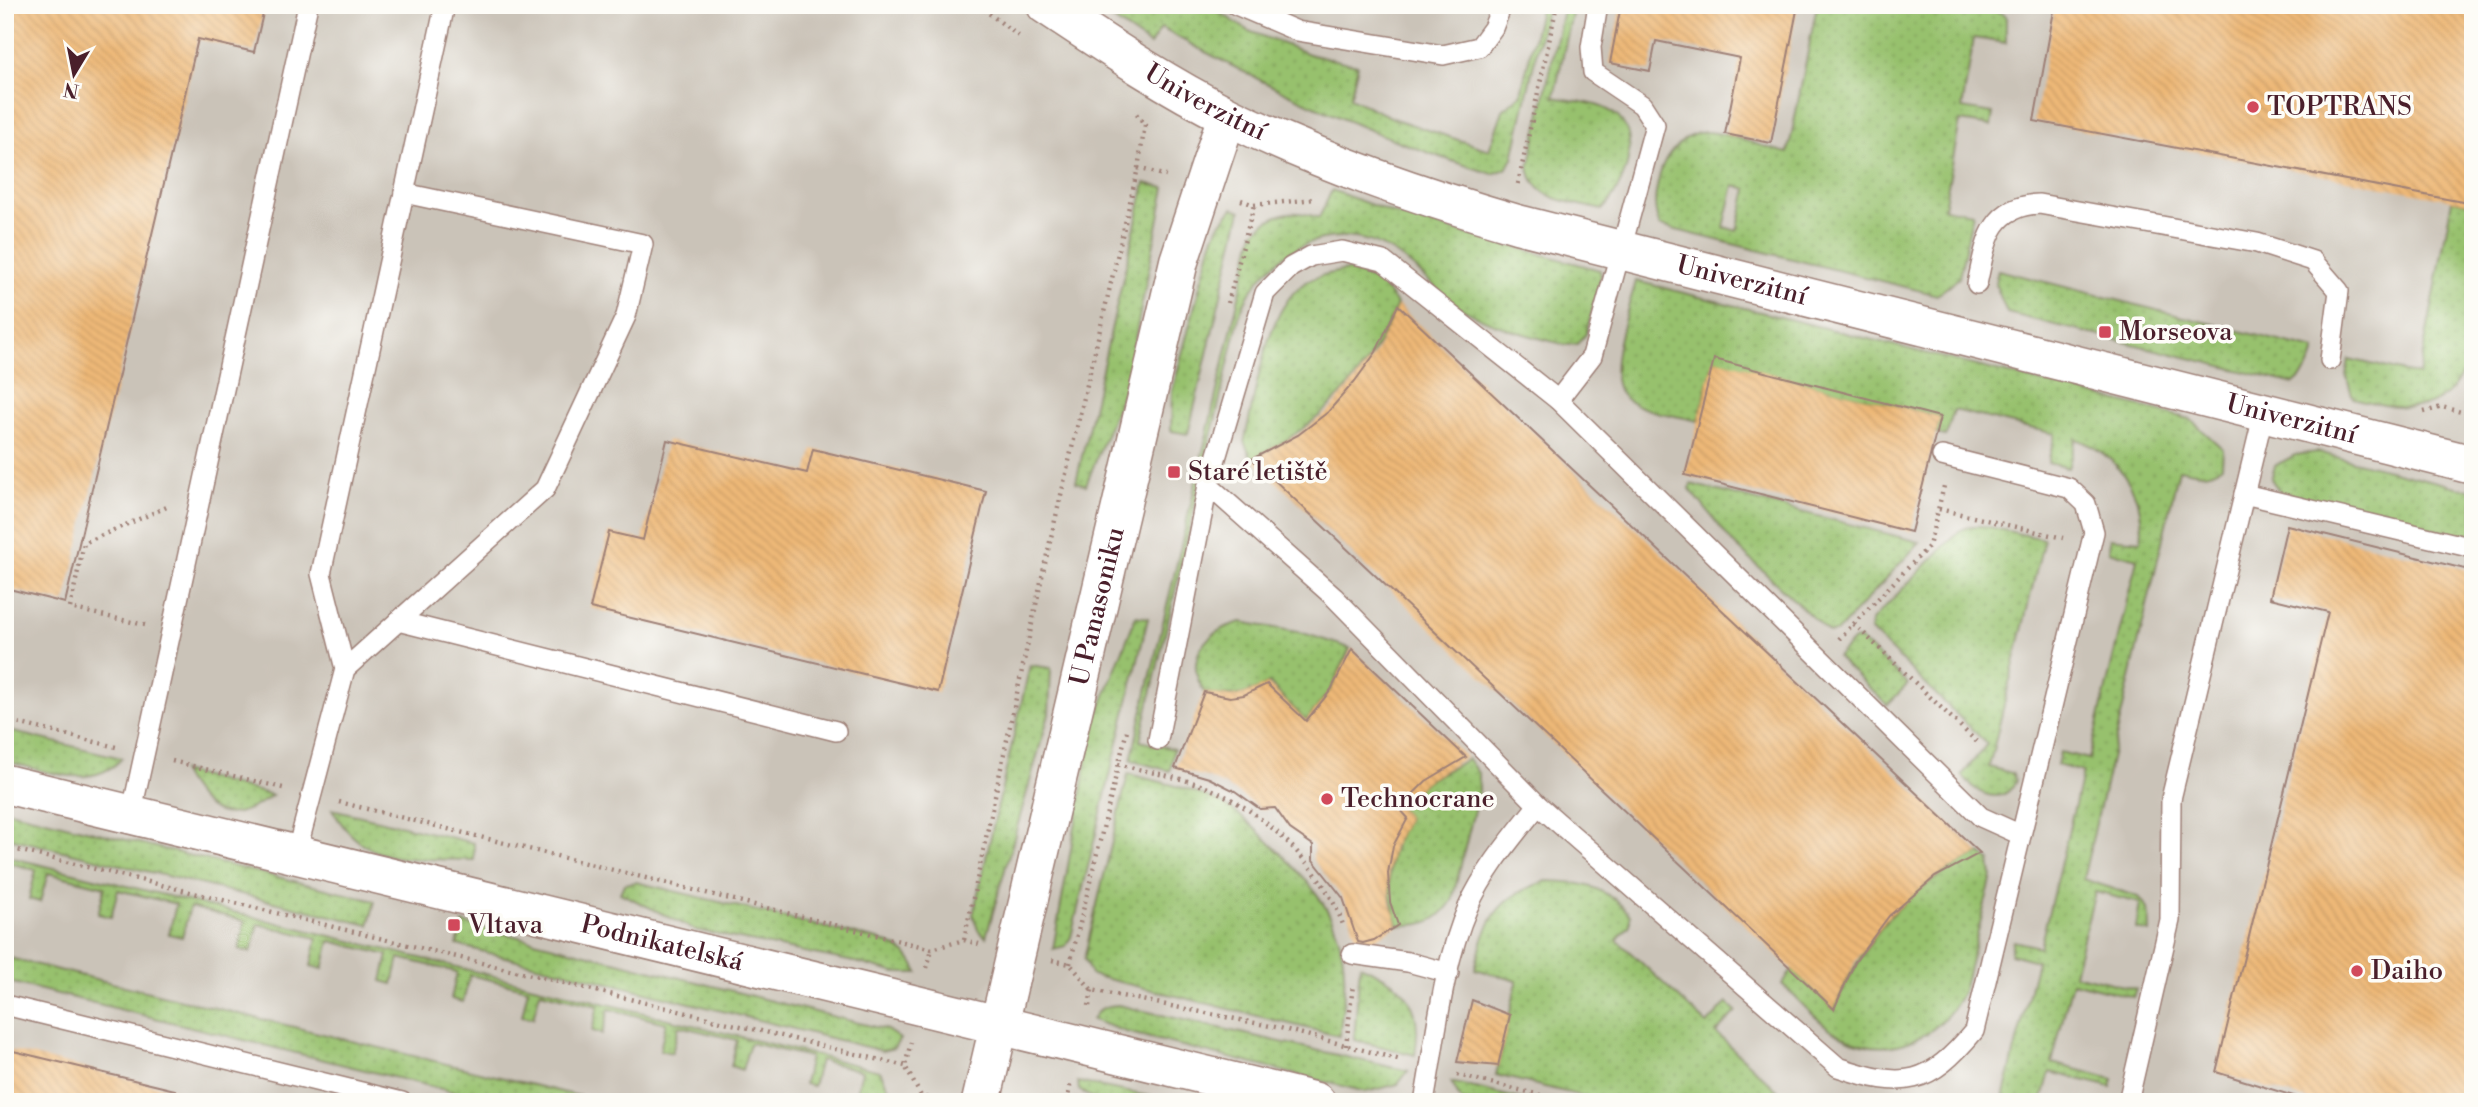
<svg xmlns="http://www.w3.org/2000/svg" width="2478" height="1107" viewBox="0 0 2478 1107" font-family="'Libre Bodoni',serif">
<defs>
<pattern id="grass-dots" width="8" height="8" patternUnits="userSpaceOnUse" patternTransform="scale(1.75)"><rect width="8" height="8" fill="#97c16d"/><path d="M2 2h.1M6 6h.1" fill="none" stroke="#84a55f" stroke-width="1.8" stroke-linecap="round"/></pattern>
<pattern id="building-back-hatch" width="6" height="6" patternUnits="userSpaceOnUse" patternTransform="scale(1.75)"><rect width="6" height="6" fill="#edb877"/><path d="M-1 5l2 2M0 0l6 6M5-1l2 2" fill="none" stroke="#cd9e67"/></pattern>
</defs>
<rect width="100%" height="100%" fill="#fdfcf7"/>
<filter id="ink" filterUnits="userSpaceOnUse"><feTurbulence type="fractalNoise" baseFrequency=".0143" numOctaves="2"/><feDisplacementMap in="SourceGraphic" scale="14" xChannelSelector="R" yChannelSelector="G"/><feConvolveMatrix kernelMatrix="1 2 1 2 8 2 1 2 1" color-interpolation-filters="sRGB"/></filter>
<filter id="wash" filterUnits="userSpaceOnUse"><feTurbulence type="fractalNoise" baseFrequency=".00686" numOctaves="4" result="noise"/><feDisplacementMap in="SourceGraphic" scale="28" xChannelSelector="R" yChannelSelector="G"/><feGaussianBlur stdDeviation="1.57" result="paint"/><feColorMatrix in="noise" values="0 0 0 0 0 0 0 0 0 0 0 0 0 0 0 0 0 1.4 0 .05"/><feComposite in="paint" operator="in"/></filter>
<g filter="url(#wash)">
<rect width="100%" height="100%" fill="#f2e0c3"/>
<rect fill="#cac3b8" x="5" y="5" width="2468" height="1097"/>
<g fill="url(#grass-dots)" stroke="#70704c" stroke-width="2" fill-rule="evenodd">
<path d="M1092,5H1208L1249,31L1312,55L1358,65L1350,98L1395,119L1489,150L1503,110L1521,94L1541,5H1547L1513,158L1506,169L1493,174C1376,139 1268,87 1161,28L1150,45Z"/>
<path d="M1564,5H1574L1554,97C1572,101 1598,102 1613,113C1645,135 1624,188 1602,210C1573,202 1534,202 1529,167Z"/>
<path d="M1817,5C1849,5 1989,0 2006,16V43L1974,38L1962,108L1993,113L1991,126L1960,121L1944,208L1973,213L1959,278L1937,295L1660,226C1652,208 1655,193 1660,174C1665,155 1684,133 1705,132C1724,131 1767,149 1788,153ZM1734,185L1747,189L1737,231L1724,227Z"/>
<path d="M1145,183L1165,188L1126,384L1086,485L1076,482Z"/>
<path d="M1332,190L1398,215L1600,270L1601,276L1586,334L1577,344L1566,345C1531,336 1498,329 1466,311C1438,295 1419,267 1391,251C1330,215 1264,253 1240,313L1140,741L1174,749L1170,771L1131,760L1254,232C1275,212 1292,208 1319,218Z"/>
<path d="M2452,200L2473,204V354C2445,418 2411,413 2353,398L2346,375L2349,359L2419,375Z"/>
<path d="M1233,208L1241,211L1188,434L1171,431L1172,392L1212,241L1219,225Z"/>
<path d="M1348,270L1380,282L1397,304C1369,376 1321,426 1252,459L1244,442C1255,398 1265,312 1302,285C1315,275 1333,273 1348,270Z"/>
<path d="M1998,270L2315,350C2311,365 2306,374 2294,384L2007,313L1995,283Z"/>
<path d="M1636,281L2190,419L2223,449L2222,466C2207,477 2197,472 2179,469L2083,879L2139,897C2149,907 2150,918 2150,932L2136,929L2140,903L2095,892L2074,974L2136,989L2133,997L2072,982L2052,1063L2113,1079L2111,1087L2050,1072L2042,1102H2002L2037,961L2010,954L2013,941L2040,947L2083,772L2057,765L2060,752L2089,759L2137,559L2109,551L2110,538L2141,541C2147,496 2118,454 2076,439L2068,468L2048,463L2055,434L1954,410L1946,436L1936,434L1940,417L1714,360L1698,421C1676,415 1645,413 1626,399C1600,378 1629,309 1636,281Z"/>
<path d="M2317,452L2473,491V539L2280,492L2271,479L2275,466L2295,455Z"/>
<path d="M1691,484L1920,542L1837,632L1829,633L1732,542L1690,489Z"/>
<path d="M1970,526H1985L2044,539L1989,767L2012,773L2016,781C2003,807 1975,795 1962,775L1987,744L1870,630L1872,620L1959,531Z"/>
<path d="M1136,616L1148,618L1071,937L1066,946L1053,949L1093,726Z"/>
<path d="M1241,622L1303,633L1350,648L1331,690L1306,721L1269,683C1247,696 1229,699 1204,692C1183,657 1206,631 1241,622Z"/>
<path d="M1860,639L1908,684L1887,705L1837,657L1854,640Z"/>
<path d="M1030,665L1051,668L1049,714L986,937L978,930L973,915Z"/>
<path d="M5,730L122,758C93,792 42,770 5,761Z"/>
<path d="M1468,759L1478,773L1479,790L1452,901C1437,923 1424,926 1398,925C1384,886 1386,853 1408,818L1399,808L1426,781Z"/>
<path d="M181,771L272,795C230,828 204,816 181,771Z"/>
<path d="M1128,774C1157,781 1187,787 1215,800C1238,810 1255,829 1273,846C1339,908 1354,946 1339,1036L1091,975L1084,959Z"/>
<path d="M332,809L474,843V860C412,857 366,870 332,809Z"/>
<path d="M5,810L375,901L369,925L5,837Z"/>
<path d="M1980,853L1990,861L1992,876L1963,991C1941,1037 1891,1061 1843,1037C1820,1025 1800,1001 1782,984L1793,970L1834,1009C1869,931 1902,891 1980,853Z"/>
<path d="M5,856L880,1071L896,1102H860L856,1096L862,1071L820,1060L813,1086L804,1084L810,1057L750,1043L742,1070L731,1066L737,1040L679,1026L672,1053L660,1050L666,1023L609,1009L602,1034L592,1031L598,1006L540,992L533,1018L522,1016L528,989L470,975L463,1002L451,999L457,972L399,958L393,984L382,981L388,955L330,941L323,969L311,966L317,938L258,924L251,952L239,949L245,921L190,907L182,937L169,934L176,904L118,890L111,917L98,914L105,887L48,873L40,902L29,899L36,870L5,862Z"/>
<path d="M1547,881C1580,881 1609,887 1630,915V925L1617,940L1707,1024L1727,1003L1736,1011L1716,1033L1790,1102H1606L1496,1075L1517,981L1475,969C1486,921 1496,896 1547,881Z"/>
<path d="M636,882L882,941C901,948 910,954 918,973H895L859,963L695,930L620,893L624,884Z"/>
<path d="M463,923L867,1025L887,1030L900,1039L894,1048L882,1051L457,945Z"/>
<path d="M5,957L603,1102H494L5,981Z"/>
<path d="M1360,965C1406,985 1424,1003 1415,1055L1354,1040Z"/>
<path d="M1118,1005L1408,1071L1398,1084L1366,1092L1126,1032L1092,1020C1098,1008 1105,1006 1118,1005Z"/>
<path d="M1078,1082L1178,1102H1099L1079,1090Z"/>
<path d="M1451,1082L1532,1102H1462Z"/>
</g>
<g id="blocks">
<g fill="url(#building-back-hatch)">
<path d="M5,5H265L254,52L198,39L65,603L5,588Z"/>
<path d="M1621,5H1798L1771,143L1725,134L1740,58L1656,41L1650,71L1610,63Z"/>
<path d="M2055,5H2473V204L2034,121Z"/>
<path d="M1398,305L1980,853L1935,877L1889,916L1855,962L1834,1009L1252,459L1298,435L1328,412L1355,381L1376,352Z"/>
<path d="M1714,359L1940,417L1911,532L1685,475Z"/>
<path d="M667,440L807,473L813,449L986,491L938,692L590,608L609,532L643,540Z"/>
<path d="M2287,525L2473,571V1102H2313L2216,1072L2328,612L2270,598Z"/>
<path d="M1352,649L1466,757L1426,781L1399,808L1408,818L1393,846L1388,873L1390,902L1398,925L1374,940L1363,943L1358,942L1343,898L1313,860V845L1290,829L1275,808L1260,809L1235,791L1209,778L1175,768L1204,692L1230,697L1244,695L1267,684L1306,721L1331,690Z"/>
<path d="M1472,1000L1510,1015L1498,1066L1457,1062Z"/>
<path d="M5,1049L175,1090L173,1102H5Z"/>
</g>
</g>
</g>
<g filter="url(#ink)">
<use href="#blocks" fill-opacity="0" stroke="#9e8077" stroke-width="2"/>
<g fill="none" stroke-linecap="round" stroke-linejoin="round">
<defs>
<g id="lane">
<path d="M1236,5L1297,31L1443,55L1479,47L1493,28L1502,5"/>
<path d="M1977,284C1986,244 1989,206 2039,204L2257,243L2313,261L2339,291L2330,360"/>
<path d="M1558,400L1592,356L1655,125L1642,105L1593,72L1591,47L1598,5"/>
<path d="M1208,485L1334,597L1538,805L1838,1067C1905,1090 1929,1085 1974,1031L2094,532L2086,504L2069,488L1942,456"/>
<path d="M2244,494L2473,548"/>
<path d="M398,621L836,731"/>
<path d="M345,669L321,574L445,5"/>
<path d="M1158,740L1208,485L1265,293L1291,267L1311,256L1342,251L1383,261L1558,400L1981,817L2021,835"/>
<path d="M131,815L308,5"/>
<path d="M296,854L345,669L545,489L626,316L643,244L404,193"/>
<path d="M1352,954L1408,962L1449,973"/>
<path d="M5,1005L402,1102"/>
<path d="M1424,1102C1436,1038 1442,967 1468,907C1485,869 1512,838 1538,805"/>
<path d="M2128,1102L2170,920L2171,799L2264,412"/>
</g>
<g id="street">
<path id="s1" d="M1046,5C1105,44 1164,84 1228,116C1321,162 1417,195 1517,224L2473,465"/>
<path id="s2" d="M5,784L1316,1102"/>
<path id="s3" d="M981,1102L1179,261L1227,116"/>
</g>
</defs>
<use href="#lane" stroke="#9e8077" stroke-width="22"/>
<use href="#street" stroke="#9e8077" stroke-width="41"/>
<g stroke="#9e8077" stroke-width="4.5" stroke-dasharray="2 5" stroke-linecap="butt">
<path d="M978,5L1020,37"/>
<path d="M1138,168L1166,176"/>
<path d="M1518,184L1557,5"/>
<path d="M1241,200L1254,205L1315,199"/>
<path d="M1228,303L1254,205"/>
<path d="M2424,412L2442,407L2473,415"/>
<path d="M1939,509L2063,538"/>
<path d="M1854,624L1980,745"/>
<path d="M145,625L70,608L84,543L169,506"/>
<path d="M1839,639L1929,546L1944,486"/>
<path d="M5,720L116,747"/>
<path d="M172,761L283,788"/>
<path d="M1118,764C1146,772 1176,776 1203,786C1260,807 1326,869 1344,928"/>
<path d="M339,802L932,949L964,940L979,944"/>
<path d="M5,847L905,1066"/>
<path d="M964,940L1045,563L1138,168L1145,125L1134,111"/>
<path d="M1052,960L1070,964L1092,990L1280,1028L1401,1060"/>
<path d="M1070,964L1127,730"/>
<path d="M927,968L932,949"/>
<path d="M1089,1006L1092,990"/>
<path d="M911,1042L905,1066L921,1096L943,1102"/>
<path d="M1346,1046L1353,985"/>
<path d="M1457,1075L1569,1102"/>
<path d="M1067,1101L1071,1083"/>
</g>
<use href="#lane" stroke="#fff" stroke-width="19"/>
<use href="#street" stroke="#fff" stroke-width="38"/>
</g>
</g>
<g fill="#d1495b" stroke="#fdfcf7" stroke-width="2.5">
<circle cx="2253" cy="107" r="7"/>
<rect x="2098" y="325" width="14" height="14" rx="3.5"/>
<rect x="1167" y="465" width="14" height="14" rx="3.5"/>
<circle cx="1327" cy="799" r="7"/>
<rect x="447" y="918" width="14" height="14" rx="3.5"/>
<circle cx="2357" cy="971" r="7"/>
</g>
<g text-anchor="middle" dominant-baseline="central" stroke-width="7" stroke-linejoin="round" paint-order="stroke">
<g font-size="26" fill="#4a1f2b" stroke="#fdfcf7">
<text stroke="none"><textPath href="#s1" startOffset="187">Univerzitní</textPath></text>
<text stroke="none"><textPath href="#s1" startOffset="754">Univerzitní</textPath></text>
<text stroke="none"><textPath href="#s1" startOffset="1321">Univerzitní</textPath></text>
<text stroke="none"><textPath href="#s3" startOffset="509">U Panasoniku</textPath></text>
<text stroke="none"><textPath href="#s2" startOffset="676">Podnikatelská</textPath></text>
</g>
<g font-size="26" fill="#4a1f2b" stroke="#fdfcf7" text-anchor="start">
<text x="2267" y="107">TOPTRANS</text>
<text x="2119" y="332">Morseova</text>
<text x="1188" y="472">Staré letiště</text>
<text x="1341" y="799">Technocrane</text>
<text x="468" y="925">Vltava</text>
<text x="2371" y="971">Daiho</text>
</g>
</g>
<rect width="2478" height="1107" fill="none" stroke="#fdfcf7" stroke-width="28"/>
<g transform="translate(74 74) rotate(190)" stroke="#fdfcf7" stroke-width="5" paint-order="stroke">
<path d="M0-5L12 26L0 18L-12 26Z" fill="#4a1f2b"/>
<text y="-10" font-size="19" font-weight="bold" text-anchor="middle" fill="#4a1f2b">N</text>
</g>
</svg>
